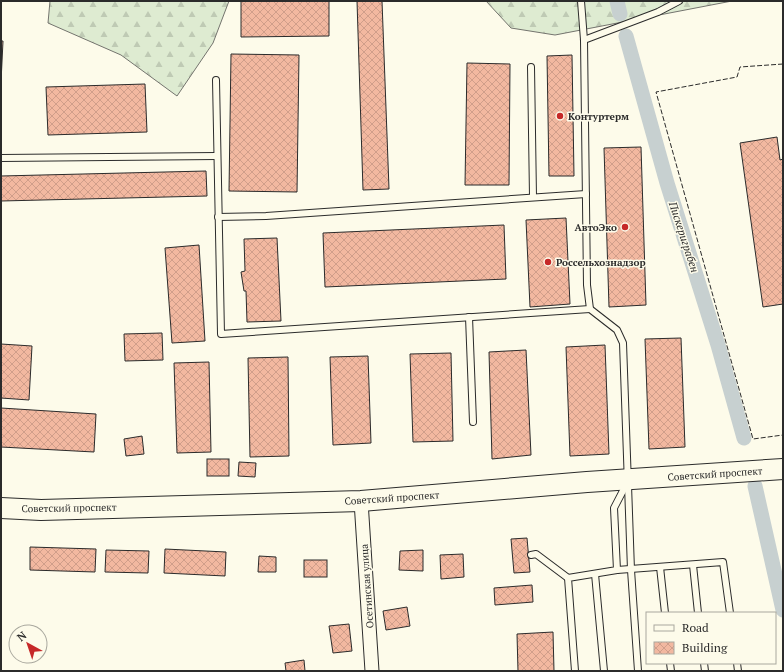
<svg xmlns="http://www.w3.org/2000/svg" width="784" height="672" viewBox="0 0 784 672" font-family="'PT Serif',serif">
<defs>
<pattern id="forest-firs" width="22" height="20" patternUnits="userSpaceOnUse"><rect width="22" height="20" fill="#deebd1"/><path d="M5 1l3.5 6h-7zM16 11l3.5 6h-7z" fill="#bfcab4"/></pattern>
<pattern id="building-cross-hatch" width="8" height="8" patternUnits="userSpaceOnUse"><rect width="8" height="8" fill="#f2b8a0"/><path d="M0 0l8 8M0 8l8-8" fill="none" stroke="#d09e8a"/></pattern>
</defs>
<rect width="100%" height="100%" fill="#fdfbea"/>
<g fill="url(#forest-firs)" stroke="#74746e">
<path d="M50,1H229L213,43L177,96L121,55L48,23Z"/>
<path d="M486,1H732L555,35L511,28Z"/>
</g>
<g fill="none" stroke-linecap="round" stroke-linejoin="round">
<g stroke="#c7d0d0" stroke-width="15">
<path d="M617,1L620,14"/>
<path d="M626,36L667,183L718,345L744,438"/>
<path d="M755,486L783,610"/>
</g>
</g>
<g fill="url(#building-cross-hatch)" stroke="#2b2b2b">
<path d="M241,1H329V36L241,37Z"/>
<path d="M357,1H382L389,189L363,190Z"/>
<path d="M1,41H3L1,82Z"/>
<path d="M231,54L299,55L297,192L229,191Z"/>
<path d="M572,55L574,176H549L547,56Z"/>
<path d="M467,63L510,64L509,185H465Z"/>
<path d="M145,84L147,132L48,135L46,87Z"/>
<path d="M777,137L780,160L783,159V304L763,307L740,143Z"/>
<path d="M641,147L646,305L609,307L604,148Z"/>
<path d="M206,171L207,196L1,201V176Z"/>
<path d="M566,218L570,304L530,307L526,220Z"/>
<path d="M504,225L506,279L325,287L323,233Z"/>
<path d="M277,238L281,321L247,322L246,291H244L241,272L245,271L244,239Z"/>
<path d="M199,245L205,341L172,343L165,248Z"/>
<path d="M162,333L163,360L125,361L124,334Z"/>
<path d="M681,338L685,447L649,449L645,339Z"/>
<path d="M1,344L32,346L29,400L1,398Z"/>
<path d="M605,345L609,454L570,456L566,347Z"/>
<path d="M526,350L531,455L492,459L489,352Z"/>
<path d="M451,353L453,441L413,442L410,354Z"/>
<path d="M368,356L371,443L333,445L330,357Z"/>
<path d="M288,357L289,456L250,457L248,358Z"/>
<path d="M209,362L211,452L177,453L174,363Z"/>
<path d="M1,408L96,414L94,452L1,447Z"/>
<path d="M142,436L144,454L126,456L124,439Z"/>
<rect x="207" y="459" width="22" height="17"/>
<path d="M239,462L256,463L255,477L238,476Z"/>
<path d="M527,538L530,572L514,573L511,539Z"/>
<path d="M30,547L96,549L95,572L30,570Z"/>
<path d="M165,549L226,552L225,576L164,573Z"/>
<path d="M106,550L149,551L148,573L105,572Z"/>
<path d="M423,550V571L399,570L400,551Z"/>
<path d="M463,554L464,577L441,579L440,555Z"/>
<path d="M259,556L276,557V572H258Z"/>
<rect x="304" y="560" width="23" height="17"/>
<path d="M532,585L533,602L495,605L494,588Z"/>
<path d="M407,607L410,626L386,630L383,611Z"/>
<path d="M349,624L352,651L333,653L329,626Z"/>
<path d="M553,632L554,671H518L517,634Z"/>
<path d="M304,660L305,671H286L285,663Z"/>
</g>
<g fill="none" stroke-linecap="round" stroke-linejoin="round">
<defs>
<g id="service">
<path d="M581,1L584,40L587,285L590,309L617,330L623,343L631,570L638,671"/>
<path d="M584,40L658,12L679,1"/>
<path d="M531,67L533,197"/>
<path d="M216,80L221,334L590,309"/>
<path d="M1,158L217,156"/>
<path d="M218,217L266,216L586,194"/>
<path d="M469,317L473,422"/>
<path d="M531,555L536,554L568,578"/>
<path d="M693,565L698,613"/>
<path d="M660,567L665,613"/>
<path d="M617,570L723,562L730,613"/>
<path d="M595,574L604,671"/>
<path d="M670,663L671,671"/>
<path d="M704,663L705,671"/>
<path d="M737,663L738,671"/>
<path d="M575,671L568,578L617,570L614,508L627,483"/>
</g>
<path id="minor" d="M361,501L372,671"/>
<path id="primary" d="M1,508L41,510L361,501L587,482L783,469"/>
</defs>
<use href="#service" stroke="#2b2b2b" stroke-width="8"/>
<use href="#minor" stroke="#2b2b2b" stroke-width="15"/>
<use href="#primary" stroke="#2b2b2b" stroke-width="22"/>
<use href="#service" stroke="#fdfbea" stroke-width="6"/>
<use href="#minor" stroke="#fdfbea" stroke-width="13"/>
<use href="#primary" stroke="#fdfbea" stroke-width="20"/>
<path stroke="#2b2b2b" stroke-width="1" stroke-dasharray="5 2" stroke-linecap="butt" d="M783,64L740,67L737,77L656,92L753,439L783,435"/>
</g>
<g fill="#c62828" stroke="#fdfbea" stroke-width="1.5">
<circle cx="560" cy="116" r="4"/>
<circle cx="625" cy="227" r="4"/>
<circle cx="548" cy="262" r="4"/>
</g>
<g text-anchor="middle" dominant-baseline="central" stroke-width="3" stroke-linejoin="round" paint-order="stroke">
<g font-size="10" font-weight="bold" fill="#2b2b2b" stroke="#fdfbea" text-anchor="start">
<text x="568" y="116">Контуртерм</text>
<text x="617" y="227" text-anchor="end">АвтоЭко</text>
<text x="556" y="262">Россельхознадзор</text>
</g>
<g font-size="10" fill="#2b2b2b" stroke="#fdfbea">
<text transform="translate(715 474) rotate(-4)">Советский проспект</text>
<text transform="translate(392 498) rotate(-4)">Советский проспект</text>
<text transform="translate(69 508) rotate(-1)">Советский проспект</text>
<text transform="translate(367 586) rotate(-94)">Осетинская улица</text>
</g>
<g font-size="11" font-style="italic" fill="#2b2b2b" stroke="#fdfbea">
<text transform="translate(684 237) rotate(72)">Пискериграбен</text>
</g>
</g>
<rect width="784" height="672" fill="none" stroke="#2b2b2b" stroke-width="4"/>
<rect x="646" y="612" width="130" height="52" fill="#fdfbea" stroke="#a9a89e"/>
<rect x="654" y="625" width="20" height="6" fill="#fdfbea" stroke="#a9a89e"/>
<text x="682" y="632" font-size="12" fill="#2b2b2b">Road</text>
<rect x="654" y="642" width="20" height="12" fill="url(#building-cross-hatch)" stroke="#a9a89e"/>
<text x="682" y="652" font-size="12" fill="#2b2b2b">Building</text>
<g transform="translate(28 644) rotate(320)"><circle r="19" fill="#fdfbea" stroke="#a9a89e"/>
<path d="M0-3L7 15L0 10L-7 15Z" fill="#c62828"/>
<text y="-6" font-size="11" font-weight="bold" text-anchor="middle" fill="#2b2b2b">N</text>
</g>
</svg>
